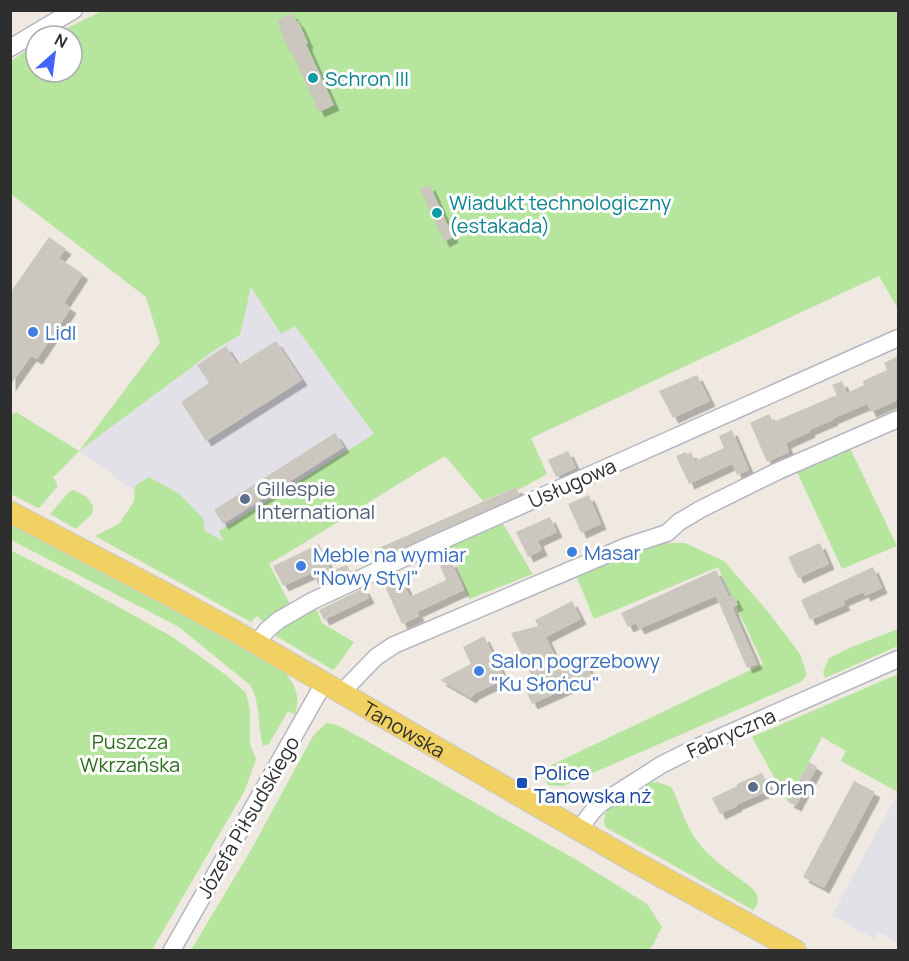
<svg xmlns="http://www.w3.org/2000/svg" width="909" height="961" viewBox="0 0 909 961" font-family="Manrope,sans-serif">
<defs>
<filter id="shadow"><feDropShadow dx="5.5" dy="5.5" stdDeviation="0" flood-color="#0004"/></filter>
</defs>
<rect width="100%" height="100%" fill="#efe9e1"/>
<g fill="#e3e1e8">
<path d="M251,287L281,334L297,324L374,434L211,545L79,451L216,349L240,335Z"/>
<path d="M898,793V943L878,932L874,939L832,915Z"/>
</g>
<g fill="#b6e59e">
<path d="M102,11H898V309L879,276L531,438L547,474L518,490L516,487L483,501L445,456C386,490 329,529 269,564L292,608L264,623L257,616L251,622L95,536L119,524L134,501L135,486L149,477L178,493L203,518L205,531L223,541L219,531L374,434L295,326L281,334L251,287L240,335L216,349L79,451L63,468L53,477L57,484V487L40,507L38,508L11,494V414L12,415L16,412L79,451L160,343L146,297L11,194V61L36,44V72H72V36H51Z"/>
<path d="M850,448L897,546L842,569L797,472Z"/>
<path d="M73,490L87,497L93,506L92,514L76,529L50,514L69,492Z"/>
<path d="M10,519L281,668C295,684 301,694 295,715L288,711L269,744L263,746C257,726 261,702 250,685L179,627L11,540Z"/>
<path d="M502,522L529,568L533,574L469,599L449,544Z"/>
<path d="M664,543H685L724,561L769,613L800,654L807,675L801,682L563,786L548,785L539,771L763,664L718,567L594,619L575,573Z"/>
<path d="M10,550L77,584L171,636L226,675L246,693L250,710V744L256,759L245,790L152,950H11Z"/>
<path d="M316,608L322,623L354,642L337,666L333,670L276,636C281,620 302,615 316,608Z"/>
<path d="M898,629V646L825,678L823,672L829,658L854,646Z"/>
<path d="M898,674V792L841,761L846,751L822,737L788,802L752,737Z"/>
<path d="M326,723L337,725L365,740L575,859L647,904L662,927L653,945L648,950H191L251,850L313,736Z"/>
<path d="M657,782L671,787L673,790C681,808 688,831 701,846C715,863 736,875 753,889C759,896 760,903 753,910L607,828L604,825L605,814L611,805L648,783Z"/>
</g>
<g fill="#cbc7bf" filter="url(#shadow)">
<path d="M292,13L297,22L298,21L308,43L306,44L334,105L319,112L291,51H289L280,30L281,29L277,20Z"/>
<path d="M430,185L453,237L444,242L420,189Z"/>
<path d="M49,237L66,249L59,258L83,274L64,303L71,308L37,359L31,356L10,386V293Z"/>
<path d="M276,341L302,380L206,441L181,402L209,383L197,365L226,346L238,365Z"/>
<path d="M898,356V400L871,412L867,404L832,419L833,420L809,430L810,432L786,443L789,452L767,462L750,423L769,414L773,422L837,395L832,385L842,381L847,393L864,385L863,381L887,370L884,363Z"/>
<path d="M697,375L710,401L673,418L659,391Z"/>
<path d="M732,430L749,470L737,475L732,464L689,484L676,456L686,452L687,454L691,452L695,461L724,448L719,436Z"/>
<path d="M335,433L344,447L223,524L214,510Z"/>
<path d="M568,451L576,468L556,477L548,460Z"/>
<path d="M516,487L520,495L374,561L370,552Z"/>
<path d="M589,495L601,524L581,533L568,504Z"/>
<path d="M550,517L557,532L538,541L542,550L528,557L516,532Z"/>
<path d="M820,543L829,564L798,578L788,557Z"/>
<path d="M319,544L331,571L347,565L350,572L319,586L312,573L283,586L273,566Z"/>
<path d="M451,561L464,590L417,612L419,616L402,624L382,580L399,572L410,597L446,580L440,566Z"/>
<path d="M873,567L882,588L865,596L863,592L843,601L845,605L810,620L801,600Z"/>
<path d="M716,570L729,597L733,595L738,605L733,607L735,614L757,664L747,668L716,596L639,629L636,623L628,627L621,613Z"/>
<path d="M364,588L369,598L324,620L319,610Z"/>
<path d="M572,601L581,619L546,637L561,669L584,659L592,677L532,704L524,686L534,681L511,633L538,626L535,620Z"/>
<path d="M484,636L505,679L474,694L471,698L440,680L471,664L463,647Z"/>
<path d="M809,762L817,767L796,806L788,802Z"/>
<path d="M762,773L770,790L736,805L737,806L720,814L712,798L737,786V784Z"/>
<path d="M854,781L875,792L824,888L803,877Z"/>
</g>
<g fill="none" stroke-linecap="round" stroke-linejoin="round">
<defs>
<g id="minor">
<path d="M10,48L74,10"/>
<path d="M256,644L267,630L279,620L312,601L430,546L898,338"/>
<path d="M343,694L346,688L376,657L394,645L627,546L667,533L679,522L701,509L778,471L898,419"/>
<path d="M579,830L592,812L600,804L661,765L691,750L898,659"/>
<path d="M172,950L324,683"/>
</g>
<g id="major">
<path id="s1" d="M10,512L174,598L231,629L633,861L795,950"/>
</g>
</defs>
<use href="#minor" stroke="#b4b7c1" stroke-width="19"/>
<use href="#major" stroke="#c9c9c9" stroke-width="23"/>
<use href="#minor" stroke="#fff" stroke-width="16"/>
<use href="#major" stroke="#f2d163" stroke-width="21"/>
</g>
<g fill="#0f9aa8" stroke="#fff" stroke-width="2">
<circle cx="313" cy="78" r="6"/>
<circle cx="437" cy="213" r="6"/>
</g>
<g fill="#3f7fe0" stroke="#fff" stroke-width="2">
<circle cx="33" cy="332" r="6"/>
<circle cx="572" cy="552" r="6"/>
<circle cx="301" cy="566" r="6"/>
<circle cx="479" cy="671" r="6"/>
</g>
<g fill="#5c6f8a" stroke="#fff" stroke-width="2">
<circle cx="245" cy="499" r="6"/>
<circle cx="753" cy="787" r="6"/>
</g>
<rect fill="#1a4fb4" stroke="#fff" stroke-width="2" x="516" y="777" width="12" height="12" rx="3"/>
<g text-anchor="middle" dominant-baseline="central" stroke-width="6" stroke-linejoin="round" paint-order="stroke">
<g font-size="20" fill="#0d838f" stroke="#fff" text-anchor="start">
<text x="325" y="78">Schron III</text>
<text x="449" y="202">Wiadukt technologiczny<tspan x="449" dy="23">(estakada)</tspan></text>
</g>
<g font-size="20" fill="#366cbe" stroke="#fff" text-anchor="start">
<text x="45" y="332">Lidl</text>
<text x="584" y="552">Masar</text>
<text x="313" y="554">Meble na wymiar<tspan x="313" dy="23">"Nowy Styl"</tspan></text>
<text x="491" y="660">Salon pogrzebowy<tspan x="491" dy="23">"Ku Słońcu"</tspan></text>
</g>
<g font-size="20" fill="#2e2e2e" stroke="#fff">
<text transform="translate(572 483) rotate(-24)">Usługowa</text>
<text stroke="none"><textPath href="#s1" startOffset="450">Tanowska</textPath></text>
<text transform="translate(731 733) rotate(-24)">Fabryczna</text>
<text transform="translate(248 817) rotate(-60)">Józefa Piłsudskiego</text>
</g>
<g font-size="20" fill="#4e5e75" stroke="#fff" text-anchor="start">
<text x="257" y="488">Gillespie<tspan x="257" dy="23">International</tspan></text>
<text x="765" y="787">Orlen</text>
</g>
<g font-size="20" fill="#2c6e1b" stroke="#fff">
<text x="130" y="741">Puszcza<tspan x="130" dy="23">Wkrzańska</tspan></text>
</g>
<g font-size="20" fill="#164399" stroke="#fff" text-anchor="start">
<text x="534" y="772">Police<tspan x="534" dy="23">Tanowska nż</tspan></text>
</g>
</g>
<rect width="909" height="961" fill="none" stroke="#2e2e2e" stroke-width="24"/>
<g transform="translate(54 54) rotate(28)"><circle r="28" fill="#ffffff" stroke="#ababab" stroke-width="1.5"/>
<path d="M0-4.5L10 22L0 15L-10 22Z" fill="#4264fb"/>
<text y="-9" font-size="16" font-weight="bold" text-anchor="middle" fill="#2e2e2e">N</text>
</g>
</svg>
